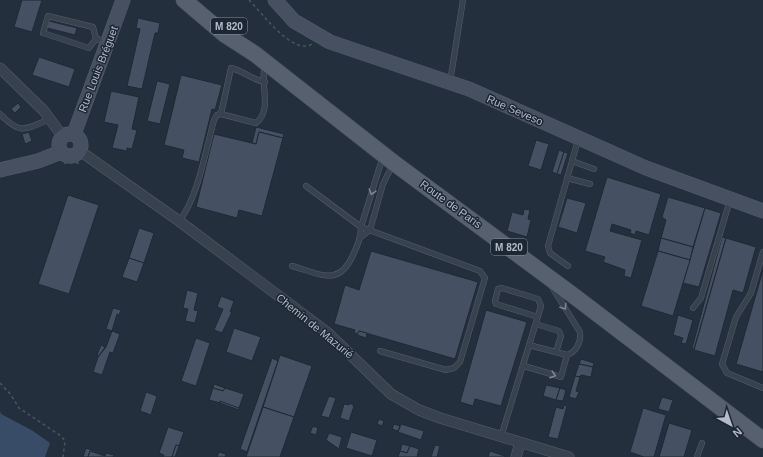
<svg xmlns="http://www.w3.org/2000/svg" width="763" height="457" viewBox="0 0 763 457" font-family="Arial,sans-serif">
<rect width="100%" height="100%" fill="#242f3e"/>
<path fill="#394c67" d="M0,411L1,414L33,431L50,443L45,457H0Z"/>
<g fill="#455162" stroke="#1f2835">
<path d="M22,0H42L32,32L14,27Z"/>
<path d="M138,18L160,23L158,33H155L142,89L127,86L140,29L136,28Z"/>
<path d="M49,21L77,28L75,35L47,28Z"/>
<path d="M39,57L75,69L69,87L32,75Z"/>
<path d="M181,75L222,85L215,110L212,109L199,162L182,158L184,150L164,145Z"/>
<path d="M157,81L170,84L160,124L147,121Z"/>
<path d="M111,91L139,97L132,129L137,130L132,149L127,148V151L112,148L118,125L104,122Z"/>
<path d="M18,103L21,107L15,113L11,109Z"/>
<path d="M256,127L284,134L283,138L259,132L256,144L252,143Z"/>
<path d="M29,132L32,141L25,144L22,134Z"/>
<path d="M259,132L283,138L262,216L239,210L237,218L196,207L214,134L256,144Z"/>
<path d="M536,140L549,144L541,170L528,166Z"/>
<path d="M559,150L564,152L557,174L552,172Z"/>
<path d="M564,152L568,153L561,175L557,174Z"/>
<path d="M607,177L661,194L649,235L636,231L635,235L630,233L631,230L612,224L610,231L642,240L631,278L624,276L625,270L603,262L605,257L585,251Z"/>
<path d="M68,195L99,205L69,294L38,284Z"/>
<path d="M668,197L705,208L693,247L661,238L666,220L662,217Z"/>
<path d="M567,198L586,203L577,233L558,227Z"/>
<path d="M705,208L721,213L699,287L683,283Z"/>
<path d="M524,209L530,210L528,219L531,220L527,237L507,231L512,212L523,215Z"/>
<path d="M139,228L154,233L144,263L129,258Z"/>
<path d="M722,237L726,238L694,349L692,348Z"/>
<path d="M661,238L693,247L690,260L658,251Z"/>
<path d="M726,238L756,247L743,293L733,290L715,356L694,350Z"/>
<path d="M371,251L478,282L455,359L359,331L358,334L354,333L355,330L334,324L345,285L359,290Z"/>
<path d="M658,251L690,260L673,316L641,306Z"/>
<path d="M129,258L144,263L137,282L122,277Z"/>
<path d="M763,270V372L736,364Z"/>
<path d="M187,290L198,293L194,310L198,311L195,323L185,321L188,309L183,308Z"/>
<path d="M221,296L234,301L230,312H232L222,333L214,330L223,309L217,307Z"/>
<path d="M113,308L121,310L119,315L117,314L112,331L106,329Z"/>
<path d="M486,310L527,322L501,406L475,399L473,406L460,402Z"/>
<path d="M678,315L693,320L686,344L681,343L683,338L673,335Z"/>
<path d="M234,328L261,337L252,361L226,352Z"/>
<path d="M112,331L120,334L113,353L110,352L102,375L93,372L98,357L106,347Z"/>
<path d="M359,331L367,333L366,338L357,335Z"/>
<path d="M196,338L210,343L196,386L181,381Z"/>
<path d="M101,345L105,347L98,357L97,355Z"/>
<path d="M280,355L312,366L294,417L263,407Z"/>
<path d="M272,358L278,361L247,452L240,449Z"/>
<path d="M581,359L594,363L593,367L579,364Z"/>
<path d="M579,364L593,367L591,377L581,375L580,377L575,376Z"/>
<path d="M575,376L580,377L576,391L579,392L576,399L569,397Z"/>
<path d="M214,384L225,388L223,391L213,388Z"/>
<path d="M546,385L560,388L556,400L543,396Z"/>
<path d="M213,388L223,391L225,388L244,394L239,408L209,400Z"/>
<path d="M560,388L566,390L563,401L556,400Z"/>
<path d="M146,392L157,396L151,415L140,411Z"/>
<path d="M329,396L336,398L329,418L321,416Z"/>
<path d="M662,397L673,400L669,412L658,409Z"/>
<path d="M220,401L239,408V410L220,403Z"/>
<path d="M350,403L354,406L349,421L340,418L344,404L349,405Z"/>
<path d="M564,405L567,406L558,439L548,437L556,407L563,409Z"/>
<path d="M263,407L294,417L280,457H246Z"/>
<path d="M643,408L666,415L654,457H644L630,452Z"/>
<path d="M379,419L384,421L382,426L377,424Z"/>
<path d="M669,423L692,430L684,457H659Z"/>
<path d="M394,424L400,426L398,431L392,429Z"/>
<path d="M401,424L424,431L421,440L398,432Z"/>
<path d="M313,426L318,428L316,435L310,433Z"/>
<path d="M168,427L184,432L179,446L176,445L172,457H163L164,455L159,453Z"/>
<path d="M351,432L377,440L372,456L346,448Z"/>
<path d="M329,433L342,437L339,449L326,440Z"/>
<path d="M402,444L410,446L407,453L400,451Z"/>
<path d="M176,445L179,446L175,457H172Z"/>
<path d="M435,445L440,446L437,457H431Z"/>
<path d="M410,446L419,449L417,457H398L400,451L407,453Z"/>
<path d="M86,448L105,455V456L90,451L88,457H83Z"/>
<path d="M90,451L105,456L106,453L114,455L113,457H88Z"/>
<path d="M490,451L505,456V457H488Z"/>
<path d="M219,452L226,454L225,457H217Z"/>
</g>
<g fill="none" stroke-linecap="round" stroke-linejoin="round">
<defs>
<g id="lane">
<path d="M96,39L89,48L43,33L48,16L93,27L96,39L107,41"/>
<path d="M450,82L463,0"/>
<path d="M0,114C21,135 24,130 50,119"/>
<path d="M221,114L231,68C244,71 252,80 265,82"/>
<path d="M572,161L594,169"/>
<path d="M567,178L590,184"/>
<path d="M306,186L361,227L480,271L485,278L460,362L454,368L446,370L380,351"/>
<path d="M179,221C198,198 206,149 214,120L217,115L221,114L256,123C274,110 258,79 266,66"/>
<path d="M361,237L370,230L383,184L393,164"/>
<path d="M763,252L751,293L736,317L722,364L727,373L763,388"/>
<path d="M292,266C321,274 339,288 354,253C358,244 361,237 361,227L383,156"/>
<path d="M568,266L550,253L548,246L578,140"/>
<path d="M693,308L701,298L730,200"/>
<path d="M536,324L559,331L561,336L556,352"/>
<path d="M529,345L567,355C577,352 581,341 580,332L552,287"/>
<path d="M524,366L561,377L567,355"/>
<path d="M501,437L541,306L538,299L502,288L498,289L495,301L496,304L538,317"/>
<path d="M697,457L702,443"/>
</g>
<g id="street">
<path d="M0,68L44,111L63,137"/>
<path d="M80,151L179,221L328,333L391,394L419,410L440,418L569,457"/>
<path d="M516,457L520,443"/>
</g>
<g id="secondary">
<path d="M275,0L294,21L330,42L469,89L646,168L763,211"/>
<circle cx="70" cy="145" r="11"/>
<path d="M74,134L123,0"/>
<path d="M0,170L38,161L61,152"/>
</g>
<path id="primary" d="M184,0L224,34L255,54L394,163L574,296L763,440"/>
</defs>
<use href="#lane" stroke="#565f6c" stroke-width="6"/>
<use href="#street" stroke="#565f6c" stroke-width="11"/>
<use href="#secondary" stroke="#565f6c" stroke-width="15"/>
<use href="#primary" stroke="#414a57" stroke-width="17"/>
<g stroke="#44595c" stroke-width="1.5" stroke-dasharray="3 3" stroke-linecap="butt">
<path d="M249,0C262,13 293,56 312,44"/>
<path d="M64,163H80"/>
<path d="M0,383L11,395L19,408L61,436L65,441L63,457"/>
</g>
<use href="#lane" stroke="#38414e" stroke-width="5"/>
<use href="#street" stroke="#38414e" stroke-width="10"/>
<use href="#secondary" stroke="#465061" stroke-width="14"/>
<use href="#primary" stroke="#56606e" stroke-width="16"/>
</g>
<defs><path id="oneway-chevron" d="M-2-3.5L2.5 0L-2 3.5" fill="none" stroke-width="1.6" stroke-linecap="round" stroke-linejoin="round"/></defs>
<g stroke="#7c8592">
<use href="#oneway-chevron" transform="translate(372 192) rotate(107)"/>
<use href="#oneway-chevron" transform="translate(564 307) rotate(56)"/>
<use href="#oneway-chevron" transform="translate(553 375) rotate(16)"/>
</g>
<g text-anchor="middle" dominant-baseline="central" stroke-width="3" stroke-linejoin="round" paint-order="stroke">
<g fill="#1d2633" stroke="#878f9c" stroke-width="1">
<rect x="211" y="18" width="36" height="16" rx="3"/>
<rect x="491" y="239" width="36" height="16" rx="3"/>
</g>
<g font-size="10" font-weight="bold" fill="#b4bcc9">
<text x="229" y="26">M 820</text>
<text x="509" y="247">M 820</text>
</g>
<g font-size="11" fill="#b4bcc9" stroke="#1d2633">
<text transform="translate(98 69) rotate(-69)">Rue Louis Bréguet</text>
<text transform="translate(515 110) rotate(24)">Rue Seveso</text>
<text transform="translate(451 204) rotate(36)">Route de Paris</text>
<text transform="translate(315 326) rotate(39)">Chemin de Mazurié</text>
</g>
</g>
<g transform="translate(731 425) rotate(140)" stroke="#1d2633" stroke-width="3" paint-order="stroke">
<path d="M0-3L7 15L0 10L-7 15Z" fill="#b4bcc9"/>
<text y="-6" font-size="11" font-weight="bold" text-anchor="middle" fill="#b4bcc9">N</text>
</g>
</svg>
